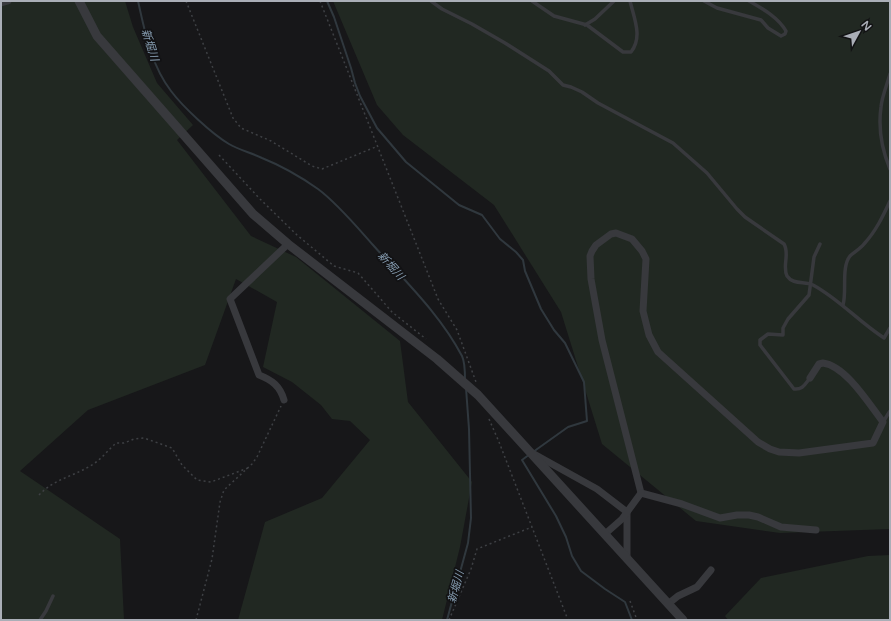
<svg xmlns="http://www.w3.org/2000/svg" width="891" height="621" viewBox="0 0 891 621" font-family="'Varela Round','Noto Sans JP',sans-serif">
<rect width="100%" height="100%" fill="#171719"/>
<g fill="#212822">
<path d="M1,1H125L133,27L157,83L193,125L177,140L251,236L296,257L400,341L408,402L472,482L460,547L442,620H238L265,522L322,498L370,440L350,421L332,419L321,405L292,382L263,367L277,302L236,279L205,365L88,410L20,471L120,539L124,620H1Z"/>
<path d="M333,1H890V529L780,533L696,521L602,444L561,312L494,205L403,135L377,105Z"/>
<path d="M890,555V620H728L725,616L761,578L868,556Z"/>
</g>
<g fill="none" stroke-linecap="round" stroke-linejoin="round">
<g stroke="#30383e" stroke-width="2">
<path d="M138,1C145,32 151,65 171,91C183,107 212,134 229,144C239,150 252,153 262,158C282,166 301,177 318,189C337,203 357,227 373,245C404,280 440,314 462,356C465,362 465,373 465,380"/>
<path d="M327,1L334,17L351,68L355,83L360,96L377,128L406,162L459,205L482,215L500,239L516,252L523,260L525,271L541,309L554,330L565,343L584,382L587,421L568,427L533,452"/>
<path d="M530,454L522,460L556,516L566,537L572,556L581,571L605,589L625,602L632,620"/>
<path d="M447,620L468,543L471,518L469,429L466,388"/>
</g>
<g stroke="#3e4044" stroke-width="1.5" stroke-dasharray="2 3" stroke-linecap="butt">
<path d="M186,1L233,118L241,128L271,141L312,166L322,169L378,146"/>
<path d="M320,1L438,299L457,330L476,382"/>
<path d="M219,155L260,199L297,235L334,266L358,273L392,312L426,339"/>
<path d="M489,419L499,442L568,620"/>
<path d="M39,495C54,479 72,477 90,466C100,461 108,450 116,443H124L134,439L144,438L172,448L182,465L197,480L211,482L248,468"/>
<path d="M630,601L637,620"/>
<path d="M196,620L212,559L220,502L224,490L252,464L257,457L281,406"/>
<path d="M449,620L471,569L477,549L532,527"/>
</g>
<g stroke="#38393d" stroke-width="3.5">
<path d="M431,1L442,9L472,24L505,43L549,71L563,85L571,87L582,92L598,103L673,143L707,173L737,209L745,217L784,244C790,254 782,266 787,276C793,285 805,281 813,285C839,299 859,322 884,338L890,328"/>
<path d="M532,1L554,16L587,25L623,52H631C643,37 634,18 630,1"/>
<path d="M704,1L717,8L761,20L768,28L781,36L785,34L786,31C778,17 763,9 749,1"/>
<path d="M585,25L595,19L614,1"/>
<path d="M890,74C887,85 882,96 881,107C878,129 882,150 890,169"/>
<path d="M843,305C847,292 841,267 850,256C854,252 860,249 864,244C876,231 883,216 890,201"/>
<path d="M810,378C805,384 803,390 794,389L760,345V340L768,334L783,335V328L788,319L809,295L814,257L820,244"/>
<path d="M883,422L890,411"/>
<path d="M40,620L46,611L53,596"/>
</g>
<g stroke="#38393d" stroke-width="7">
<path d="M1,3L8,1"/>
<path d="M284,400C280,386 272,380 259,375L230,299L288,244"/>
<path d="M534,454L597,489L627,512V558"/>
<path d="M641,493L602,340L591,279L590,256L592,251L596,245L611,234L616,233L632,239L642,251L646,259L643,311L649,335L658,352L758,442L770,449L779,452L799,453L873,443L883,422C869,404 846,366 823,363L819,364L810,378"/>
<path d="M641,493L682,504L720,518L737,515H749L758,517L781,527L816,530"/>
<path d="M605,534L622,519L641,493"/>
<path d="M668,604L678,596L697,587L711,570"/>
</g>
<path stroke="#38393d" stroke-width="9" d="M79,1L97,36L253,214L288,244L437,359L478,395L683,620"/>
</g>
<g text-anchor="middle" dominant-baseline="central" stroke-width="3.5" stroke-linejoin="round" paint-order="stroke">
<g font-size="11" font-style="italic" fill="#859baf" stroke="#121214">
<text transform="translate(150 45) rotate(73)">新堀川</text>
<text transform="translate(391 266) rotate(48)">新堀川</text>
<text transform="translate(456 587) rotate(-75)">新堀川</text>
</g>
</g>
<rect width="891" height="621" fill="none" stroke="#aaaeb7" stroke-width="4"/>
<g transform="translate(859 32) rotate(50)" stroke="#121214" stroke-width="3" paint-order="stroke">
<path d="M0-3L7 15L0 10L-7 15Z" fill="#aaaeb7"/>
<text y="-6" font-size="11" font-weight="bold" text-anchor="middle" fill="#aaaeb7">N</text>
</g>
</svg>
